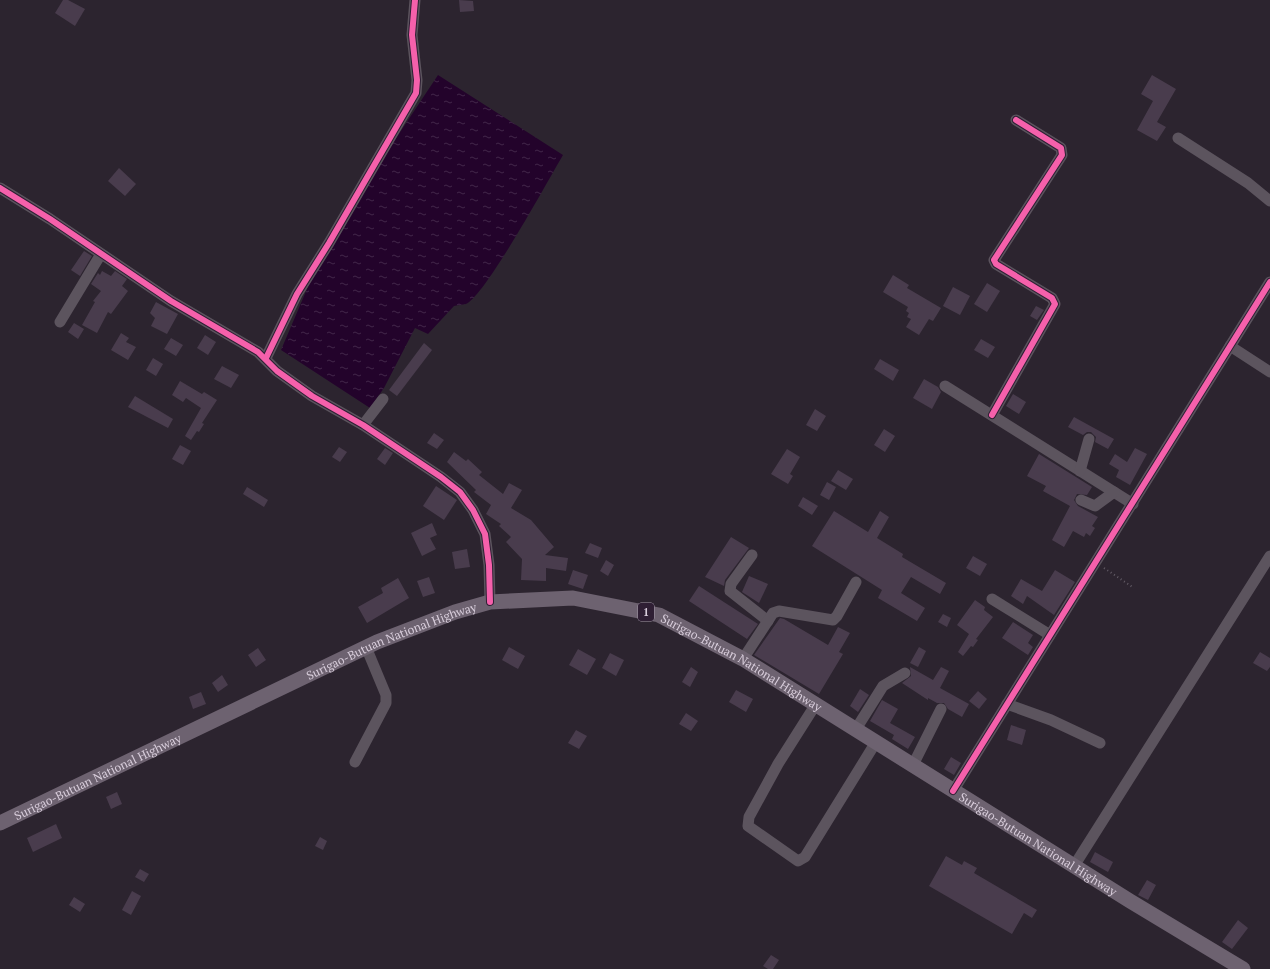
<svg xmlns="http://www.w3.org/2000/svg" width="1270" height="969" viewBox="0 0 1270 969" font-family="'PT Serif',serif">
<defs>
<pattern id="water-ripples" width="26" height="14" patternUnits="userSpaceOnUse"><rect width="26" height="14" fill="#23032b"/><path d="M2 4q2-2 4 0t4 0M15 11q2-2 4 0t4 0" fill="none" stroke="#422749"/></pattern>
</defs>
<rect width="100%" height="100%" fill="#2c242f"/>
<path fill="url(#water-ripples)" d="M438,75L563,155C549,179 485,296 466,304C462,305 457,305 454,306L428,334L415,328L384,388L370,408L281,350L327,242Z"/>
<g fill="#493c4d">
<path d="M63,0H68L85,9L75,26L55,13Z"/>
<path d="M459,0L473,1L474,11L460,12Z"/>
<path d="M1152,75L1176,89L1157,122L1166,127L1157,141L1137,130L1153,101L1141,94Z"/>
<path d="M119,168L136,184L125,196L108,181Z"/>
<path d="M84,251L92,256L80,276L71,270Z"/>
<path d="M102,271L111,276L115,271L127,279L122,286L128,291L111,314L108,312L97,333L82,325L95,302L93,301L101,291L91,284L98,273L100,275Z"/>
<path d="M893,275L909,285L907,288L941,308L933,321L929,319L919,335L906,327L911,319L907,317L909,313L906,311L908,307L883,292Z"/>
<path d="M987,283L1000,291L987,312L974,304Z"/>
<path d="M953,287L970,296L960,315L943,306Z"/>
<path d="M156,302L178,314L167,334L151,326L155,318L150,313Z"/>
<path d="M1036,306L1044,310L1037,320L1030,316Z"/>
<path d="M74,323L84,329L78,339L68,332Z"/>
<path d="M121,333L129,338L126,342L136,347L128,360L111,350Z"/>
<path d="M205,335L216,342L208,355L197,348Z"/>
<path d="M171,338L183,345L176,356L164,349Z"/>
<path d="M981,339L995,347L988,358L974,350Z"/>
<path d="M424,343L432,350L397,396L389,390Z"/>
<path d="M153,358L163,364L156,376L146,370Z"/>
<path d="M880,359L899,370L893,381L874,369Z"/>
<path d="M222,366L239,375L231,388L214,379Z"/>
<path d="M924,379L938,387L941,392L932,409L913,398Z"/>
<path d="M180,381L202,394L204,392L217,400L202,423L204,424L199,432L197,431L191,440L185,436L201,408L186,398L183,402L172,395Z"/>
<path d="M1013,394L1026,402L1019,414L1006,406Z"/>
<path d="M135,396L173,419L168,428L128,407Z"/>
<path d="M815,409L826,416L817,431L806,425Z"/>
<path d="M1074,417L1114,439L1108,449L1095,442L1096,437L1091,432H1087L1083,435L1068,427Z"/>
<path d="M884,429L895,436L885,452L874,445Z"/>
<path d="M434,433L444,440L437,449L427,443Z"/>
<path d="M180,445L191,451L183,465L172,459Z"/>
<path d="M339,447L347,452L340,462L332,457Z"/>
<path d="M385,448L393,453L385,465L377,459Z"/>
<path d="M1135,448L1147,454L1130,485L1116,477L1119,470L1109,464L1115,454L1127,462Z"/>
<path d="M787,449L800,457L790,474L793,476L788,484L771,474Z"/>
<path d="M454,452L466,461L468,459L482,472L479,475L503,494L509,483L522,490L511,508L531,520L554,547L545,555L568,558L566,571L546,568V581L521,580L522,559L506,542L511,537L499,526L501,524L486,514L491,505L474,492L476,490L447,462Z"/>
<path d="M1039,454L1092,487L1087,495L1077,494L1074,500L1078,506L1098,517L1092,526L1095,528L1090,536L1086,533L1084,537L1073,531L1064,547L1052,540L1070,506L1043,491L1046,486L1027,476Z"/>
<path d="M838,470L853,479L846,490L831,481Z"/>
<path d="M827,482L836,487L829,500L820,495Z"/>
<path d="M436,486L457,500L444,520L423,506Z"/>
<path d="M247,487L268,500L264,507L243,494Z"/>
<path d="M803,497L818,506L812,515L798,506Z"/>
<path d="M834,511L868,532L880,511L889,517L877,538L903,554L902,557L946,583L940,594L911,577L901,593L925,608L917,621L878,598L882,590L812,546Z"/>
<path d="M432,523L437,535L430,538L436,549L422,556L411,533Z"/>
<path d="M731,537L749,548L725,580L724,586L705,577Z"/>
<path d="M590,543L602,548L598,558L585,553Z"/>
<path d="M467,549L470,567L455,569L452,552Z"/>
<path d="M973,556L987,564L980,576L966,568Z"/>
<path d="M606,560L614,565L608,576L600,571Z"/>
<path d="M573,570L588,575L583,589L568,584Z"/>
<path d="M1055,570L1075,582L1054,615L1027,596L1023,604L1011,596L1021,579L1042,591Z"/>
<path d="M749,576L768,584L759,603L742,592Z"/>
<path d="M429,577L435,593L423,597L417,581Z"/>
<path d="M398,578L409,598L367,623L358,607L383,593L381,588Z"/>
<path d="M699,586L758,624L747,639L689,601Z"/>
<path d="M975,600L985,607L984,610L993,617L976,639L978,640L973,647L971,646L963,656L958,652L969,634L957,625Z"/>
<path d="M943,614L951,618L947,627L938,622Z"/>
<path d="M780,618L784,619L828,645L838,627L850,633L839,652L843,654L819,694L754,655Z"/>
<path d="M1013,622L1033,635L1028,643L1033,647L1028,655L1002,638Z"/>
<path d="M509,647L525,656L518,669L502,660Z"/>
<path d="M919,647L926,651L918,667L910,663Z"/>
<path d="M258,648L266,660L256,667L248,655Z"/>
<path d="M578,649L596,659L587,675L569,665Z"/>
<path d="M1260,652L1270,658V667L1267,671L1253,663Z"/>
<path d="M610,653L624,660L616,676L602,668Z"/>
<path d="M691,667L698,672L690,687L682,682Z"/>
<path d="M910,667L933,680L941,667L949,671L940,688L969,704L962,717L948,709L944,703H937L928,698V700L902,683L911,676Z"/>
<path d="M222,675L228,685L218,692L212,683Z"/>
<path d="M860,689L869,695L858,712L850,706Z"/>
<path d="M736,690L753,699L746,712L729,702Z"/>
<path d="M978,691L987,699L979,709L969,701Z"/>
<path d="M201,692L206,704L193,709L189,697Z"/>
<path d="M882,700L898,709L890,723L915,737L908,749L892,739L894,735L870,721Z"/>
<path d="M686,713L698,721L691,731L679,724Z"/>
<path d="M1011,725L1026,730L1022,745L1007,740Z"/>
<path d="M576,730L587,736L579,749L568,743Z"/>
<path d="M951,757L961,763L954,775L944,769Z"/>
<path d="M117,792L122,804L111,809L106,797Z"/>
<path d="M56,824L62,838L33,852L27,838Z"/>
<path d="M320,837L327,841L323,850L315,846Z"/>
<path d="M1095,852L1113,862L1108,872L1090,862Z"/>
<path d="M946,856L962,865L964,861L977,868L974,873L1037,910L1032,918L1024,913L1012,934L929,886Z"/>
<path d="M140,869L149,874L144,882L135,877Z"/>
<path d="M1147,880L1156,885L1148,900L1138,895Z"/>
<path d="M132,891L141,896L131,915L122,910Z"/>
<path d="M74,897L85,904L80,912L69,905Z"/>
<path d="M1238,920L1248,928L1232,949L1222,942Z"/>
<path d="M771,955L779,960L773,969H768L763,966Z"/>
</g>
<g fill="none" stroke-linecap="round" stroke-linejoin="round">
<path stroke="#625b65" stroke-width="2" stroke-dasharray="1 3" stroke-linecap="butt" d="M1104,568L1134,588"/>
<g stroke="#5c545e" stroke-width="11">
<path d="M1178,138L1248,183L1270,201"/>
<path d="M0,188L50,219L171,301L258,352L277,371L312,396L363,425L441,477L460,492L473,510L485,534L489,565L490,602"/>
<path d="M60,322L101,254"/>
<path d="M1230,346L1270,372"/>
<path d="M266,358L297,294L329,243L416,93L417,80L412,35L415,0"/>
<path d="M945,386L1133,504"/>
<path d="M992,415L1055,304L1052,298L996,264L994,260L1062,155L1061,148L1016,120"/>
<path d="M363,425L383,399"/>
<path d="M1080,471L1089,439"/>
<path d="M1081,500L1095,506L1114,492"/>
<path d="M752,555L731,584L730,591L768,621"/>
<path d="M992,599L1050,635"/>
<path d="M743,659L773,613L779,611L833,620L837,616L856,582"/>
<path d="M816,704L778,764L749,817L748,826L798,861L805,857L876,742"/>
<path d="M1007,704L1051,720L1100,743"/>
<path d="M856,729L883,686L905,673"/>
<path d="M355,762L386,703V695L366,647"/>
<path d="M913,765L941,709"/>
<path d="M953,791L1270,282"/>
<path d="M1074,866L1270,556"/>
</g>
<path stroke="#6d6270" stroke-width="15" id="s1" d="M0,823L377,642L455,612L490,602L573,598L659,615L743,659L1130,901L1243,969"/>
<defs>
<g id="cycleway">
<path d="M0,188L50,219L171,301L258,352L277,371L312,396L363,425L441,477L460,492L473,510L485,534L489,565L490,602"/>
<path d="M266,358L297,294L329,243L416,93L417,80L412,35L415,0"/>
<path d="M992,415L1055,304L1052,298L996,264L994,260L1062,155L1061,148L1016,120"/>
<path d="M953,791L1270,282"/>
</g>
</defs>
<use href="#cycleway" stroke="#2f1f34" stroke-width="8"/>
<use href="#cycleway" stroke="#f560ab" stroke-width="6"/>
</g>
<g text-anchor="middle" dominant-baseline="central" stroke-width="4" stroke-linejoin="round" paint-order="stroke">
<rect fill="#2f1f34" stroke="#a599a9" stroke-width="1" x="638" y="603" width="16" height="18" rx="3"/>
<g font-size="11" font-weight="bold" fill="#d8cddb">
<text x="646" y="612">1</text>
</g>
<g font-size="12" fill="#d8cddb" stroke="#2f1f34">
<text stroke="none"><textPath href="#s1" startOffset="432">Surigao-Butuan National Highway</textPath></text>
<text stroke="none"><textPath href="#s1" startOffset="804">Surigao-Butuan National Highway</textPath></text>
<text stroke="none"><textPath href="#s1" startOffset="108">Surigao-Butuan National Highway</textPath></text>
<text stroke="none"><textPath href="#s1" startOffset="1152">Surigao-Butuan National Highway</textPath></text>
</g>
</g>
</svg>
